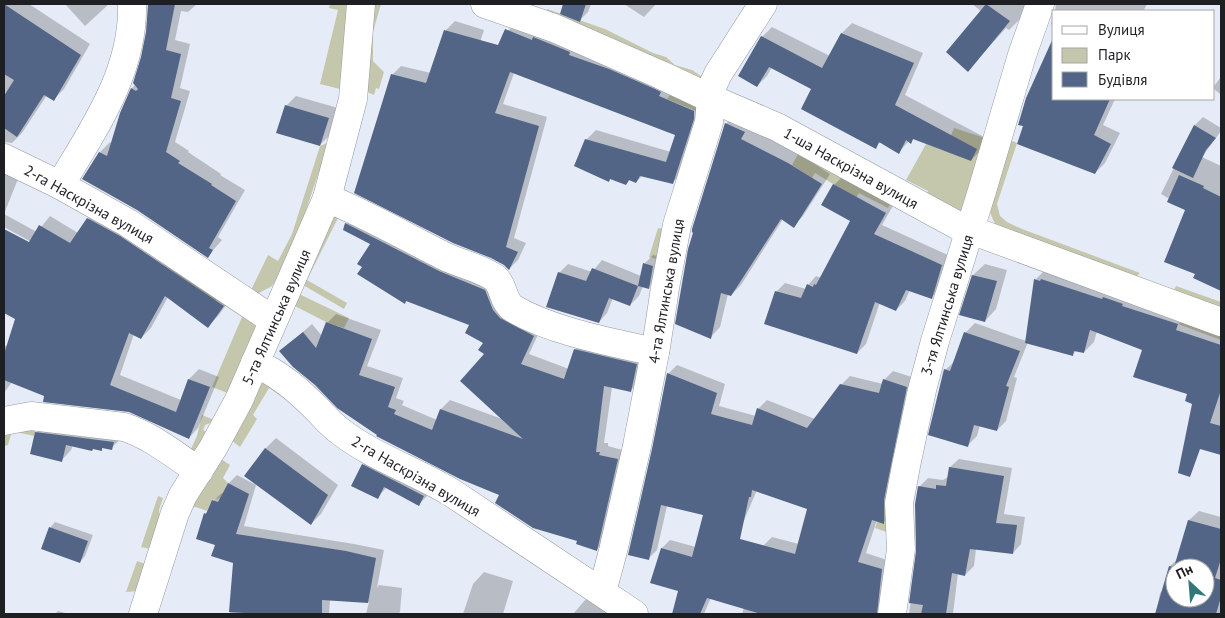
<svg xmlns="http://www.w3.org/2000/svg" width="1225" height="618" viewBox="0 0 1225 618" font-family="'PT Sans',sans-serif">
<rect width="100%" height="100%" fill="#e6ecf7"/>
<g fill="#c5c7ac">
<path d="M330,4H352L343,51L340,89L320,84L338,10L329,8Z"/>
<path d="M373,4H381L373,32V61L384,72L379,89L376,88L374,95L365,91Z"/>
<path d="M547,9L605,29L653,53L666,57L675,65L692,70L704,78L705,81L545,14Z"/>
<path d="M662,90L699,98L703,114L667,99L670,95Z"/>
<path d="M954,128L985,138L965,213L925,201L928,191L906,180L926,144L945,151Z"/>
<path d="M1007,139L1017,143L997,204L1000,216L1007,222L1022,229L1140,273L1133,280L1017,238L995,224L989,210Z"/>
<path d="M329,142L304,216L282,271L272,286L257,294L251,290L268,255L278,261L292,234L320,146Z"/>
<path d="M801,149L893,199L888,208L859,193L856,198L815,173L812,178L792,165Z"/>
<path d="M343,208L307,280L347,303L344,309L303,285L324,233L335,210Z"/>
<path d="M658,228L670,230L660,260L649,257Z"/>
<path d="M159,251L256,325V334L230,394L212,387L242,317L216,300L214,302L155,258Z"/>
<path d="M1176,286L1221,302V308L1172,295Z"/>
<path d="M299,294L349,318L344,328L326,322L293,305Z"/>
<path d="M1187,318L1221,331V340L1178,324Z"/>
<path d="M265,381L322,424L269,388L253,415L257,419L240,447L231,440L256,389Z"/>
<path d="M202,415L214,420L213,422L205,425L203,430L211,435L194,458L187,457L197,436Z"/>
<path d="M37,424L34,436L12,431L8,445L4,446V425Z"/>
<path d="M221,459L230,465L223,478L228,483L220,498L212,500L207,511L196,507L190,508L206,485Z"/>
<path d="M888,489L895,535L875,528Z"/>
<path d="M158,496L163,498L159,510L160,519L151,549L141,547Z"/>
<path d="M137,561L146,564L138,591L126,592Z"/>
</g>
<g fill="#0003" fill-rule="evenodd">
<path d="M4,4H29L90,44L64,89L54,99L47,95L22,133L12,143L4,142Z"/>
<path d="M65,4H109L85,26Z"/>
<path d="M149,4H197L188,12L181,11L175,40L190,44L180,88L190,91L175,142L189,151L188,152L221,174L220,175L245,190L218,237L222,240L208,256L137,209L84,179L100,152L110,142L112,144L121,114L132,88L136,84L147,32Z"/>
<path d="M565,4H591L588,12L579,21L561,13Z"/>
<path d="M624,4H656L644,17Z"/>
<path d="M972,4H1029L1019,20L1009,30L1006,28L968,70L981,11Z"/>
<path d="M1056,4H1147L1144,10L1147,11H1055Z"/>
<path d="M1054,16V25L1051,24Z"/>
<path d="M455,21L484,30L466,86L503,39L508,31L517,21L703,101L682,173L673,182L643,175L636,182L630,180L626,184L586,140L596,130L671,152L676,134L514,73L503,104L547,117L514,238L526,243L518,260L509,269L392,75L401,66L431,73L446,30Z"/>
<path d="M852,23L923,53L905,95L986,138L981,150L971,160L914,138L911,142L909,141L899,152L881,142L875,147L813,88L772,67L767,76L757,86L762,37L772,27L830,56L842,33Z"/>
<path d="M1221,77V95L1214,89V86Z"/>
<path d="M296,96L338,108L330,135L320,145L286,106Z"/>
<path d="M1054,99H1115L1103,125L1120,133L1105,163L1095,173L1018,143Z"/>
<path d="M735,114L750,129L798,153L830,174L803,216L794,226L783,219L741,285L731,295L728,294L720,327L711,337L726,124Z"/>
<path d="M1203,117L1221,128V131L1202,157L1221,166V289L1195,277L1197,274L1187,209L1161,194L1195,125Z"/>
<path d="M4,160L22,169L4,214L37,232L50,216L78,233L88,219L98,209L233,296L218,316L208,326L168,297L151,328L141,338L134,334L120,375L181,400L189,379L199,369L219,377L198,428L189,438L130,411L46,395L12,382L4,393V345L8,347L16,319L4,312V230L34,246L35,244L4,227Z"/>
<path d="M843,176L894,204L882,225L950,256L940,289L932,297L910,290L905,301L896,310L880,302L866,344L857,353L776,292L785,283L806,289L808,285L816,276L821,278L852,221L834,185Z"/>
<path d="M355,215L448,262L542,326L529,354L569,369L575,350L584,341L645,355L640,381L631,390L612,387L604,443H608V446L626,451L605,541L596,550L501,495L281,351L312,324L322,336L327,323L336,314L381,330L367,366L403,378L396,398L404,401L402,405L437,420L441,409L450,400L505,420L486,354L485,342L471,324L363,267L372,244L346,224Z"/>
<path d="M653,255L661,257L657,278L649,287L643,286L639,296L630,305L613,298L607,313L599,322L559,273L568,264L592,272L602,260L641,276L644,264Z"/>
<path d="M985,264L1007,270L996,309L985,321L961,314L973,275Z"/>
<path d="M1045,270L1221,332V454L1202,448L1193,403L1189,394L1144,349L1097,331L1094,342L1084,352L1077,350L1073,354L1028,342L1014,377L1017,378L1006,421L997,430L980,425L977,436L968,445L945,370L955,361L966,332L975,323L1026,341L1035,280Z"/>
<path d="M677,365L725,384L719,406L756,416L758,409L767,400L815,419L841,385L850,376L883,384L884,380L893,371L915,378L892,514L884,522L877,520L866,553L890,561L888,614H742L763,546L772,537L799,544L809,508L757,490L704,614H673L680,590L662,548L670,540L696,547L704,514L667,506L657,550L649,558L668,374Z"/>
<path d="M46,423L121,439L111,448L104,447L101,449L73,445L71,450L62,460L36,433Z"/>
<path d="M276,438L338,485L321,514L311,524L246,475L266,448Z"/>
<path d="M372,456L428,495L419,504L387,487L377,498L363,465Z"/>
<path d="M959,459L1012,468L1004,514L1025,517L1021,544L1013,553L976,549L974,566L965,575L958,573L953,614H955H909L918,551L919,487L928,478L943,480L948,477L950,467Z"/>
<path d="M237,475L256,485L244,526L354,544L384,550L377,588L379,585L402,588L400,612L398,614H366L369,602L330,599L329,614H230L234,563L216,544L205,514L210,509L213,501L222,493L224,494L229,483Z"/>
<path d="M1199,511L1221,517V614H1156L1160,593L1163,590L1170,566L1178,559L1189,520ZM1175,568H1205V598H1175Z"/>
<path d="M55,522L93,535L85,556L80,562L50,528Z"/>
<path d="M484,572L513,581L503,614H463L473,584Z"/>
<path d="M593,591L628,614H573Z"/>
<path d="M58,611L69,614H55Z"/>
</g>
<g fill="#536587" fill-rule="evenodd">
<path d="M4,4L81,55L54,101L44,95L17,137L4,128V96L14,80L4,74Z"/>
<path d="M148,4H175L166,50L181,54L171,98L181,101L166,152L180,161L178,163L212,184L211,185L236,201L209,248L213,250L208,258L137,210L82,179L99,152L107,156L120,113L131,88L136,91L138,89L133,83L141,57L146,32Z"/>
<path d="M563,4H586L580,22L560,14Z"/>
<path d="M986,4L1010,21L968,72L946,52Z"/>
<path d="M505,29L532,40L533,37L548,43L570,52L569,55L609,69L655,89L661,92L659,96L694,111V119L673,184L640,176L636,183L629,180L626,185L610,179L609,182L574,166L585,139L666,162L675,135L510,72L495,113L539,126L506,247L518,252L509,270L504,265L491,258L453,243L354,193L391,74L426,83L444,30L498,45Z"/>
<path d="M841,33L914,63L895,105L977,149L971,161L913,139L911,144L906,140L899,154L879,142L876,149L801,109L811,89L769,67L757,87L738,76L761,36L822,68Z"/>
<path d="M1054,36V99H1110L1094,135L1111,144L1095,174L1017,144L1023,126L1018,125L1026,98Z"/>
<path d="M285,105L329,118L320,146L276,133Z"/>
<path d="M725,123L745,132L741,139L788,163L822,184L794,228L781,219L731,296L721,293L711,339L675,324L688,249L693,233L692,232V229Z"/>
<path d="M1194,125L1216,138L1206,150L1193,178L1172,168Z"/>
<path d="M1179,175L1204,186L1203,188L1221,197V291L1193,278L1195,274L1164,262L1185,210L1167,202Z"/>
<path d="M833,184L886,213L874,234L942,265L932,299L906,290L896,311L875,302L857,354L764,324L775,291L801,298L807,284L813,287L814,284L816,285L850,221L821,205Z"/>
<path d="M87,218L120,236L224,306L208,328L165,296L141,339L129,333L110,385L176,412L188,379L210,387L189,439L129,412L43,402L44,396L4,380V354L15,319L4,313V229L29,242L39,225L70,243Z"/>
<path d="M345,223L439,271L485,290L493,310L500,318L534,336L521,364L564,379L574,349L637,364L631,392L604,386L596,452H600L599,455L618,459L597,551L576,544L577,541L533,528L495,503L499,495L460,479L376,436L377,435L337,408L315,385L293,367L279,351L303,332L316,348L326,322L372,339L359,375L395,387L388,407L396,410L394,414L432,430L440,409L523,439L460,381L484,354L478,350L483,343L465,333L469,325L406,301L405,304L357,274L362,267L357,264L370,244L343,230Z"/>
<path d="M643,263L653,266L649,289L638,286L630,306L609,298L599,323L546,307L558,272L586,281L592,268L638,286Z"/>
<path d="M972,275L997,281L985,322L959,315Z"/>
<path d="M1034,279L1040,281L1041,279L1102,299L1103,297L1123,304L1122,306L1178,324L1176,330L1221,345V390L1210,423L1221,426V455L1200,449L1190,477L1178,473L1192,404L1185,401L1187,394L1133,377L1142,350L1090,330L1084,353L1074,351L1073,356L1025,343Z"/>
<path d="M964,332L1020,351L1006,386L1009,387L997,431L974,425L968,447L928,435L944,369L950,371Z"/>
<path d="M667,373L717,393L711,414L752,425L757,408L807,428L840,384L879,393L883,379L907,387L884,500V524L872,520L858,562L882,569L877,614H761L707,598L700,614H672L678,591L650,583L661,548L692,557L703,515L661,505L649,560L628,555L652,449ZM752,490L807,509L795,554L740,539L749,497H751Z"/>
<path d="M35,432L114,442L112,450L102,448V451L93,449L92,451L66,445L62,462L30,454Z"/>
<path d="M265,448L328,495L311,525L244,476Z"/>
<path d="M362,464L424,496L419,506L384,487L378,499L351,486Z"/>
<path d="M949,467L1004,476L996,523L1017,525L1013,554L970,549L965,576L952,573L946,614H921L923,605L909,603L916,551L915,504L918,486L936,489V485L946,486Z"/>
<path d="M228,483L249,494L236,534L346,551L376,558L368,603L322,600V614H260L229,612L233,563L211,556L215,545L196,539L204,513L206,514L212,500L218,502Z"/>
<path d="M1188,520L1221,529V559L1215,578L1221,580V597L1216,614H1155L1169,566L1174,567ZM1175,568H1205V598H1175Z"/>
<path d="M49,527L88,541L80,563L41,549Z"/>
</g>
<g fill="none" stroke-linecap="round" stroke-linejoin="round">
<defs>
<g id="minor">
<path d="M485,4L554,28L661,75L712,99L777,127L957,225L1221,322"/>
<path d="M4,158L60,185L128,223L273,320"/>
<path d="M60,185C94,129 134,71 132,4"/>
<path d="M327,198C368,215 406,237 446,257C461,264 481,268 495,278C505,287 502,302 514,309C554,332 611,342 655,352"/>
<path d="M255,363C280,374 300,392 319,411C326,419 333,426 341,432C375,458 416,471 452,493L634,614"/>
<path d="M4,421L31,416L124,427C152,436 174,455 199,471"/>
<path d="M599,590L605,581L613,551L637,446L656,347L665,288L677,225L709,122L712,87L718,74L763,4"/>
<path d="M143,614L175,513L183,495L213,448L239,400L327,198L353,99L361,4"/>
<path d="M892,614L901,549L899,503L906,466L922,390L935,341L982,191L1022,55L1040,4"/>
</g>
</defs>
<use href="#minor" stroke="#949aa4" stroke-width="29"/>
<use href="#minor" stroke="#fff" stroke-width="28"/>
</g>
<g text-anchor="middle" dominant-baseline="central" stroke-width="5" stroke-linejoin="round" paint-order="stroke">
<g font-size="15" fill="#1d1f22" stroke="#fff">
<text transform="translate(851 168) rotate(29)">1-ша Наскрізна вулиця</text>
<text transform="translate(89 204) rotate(29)">2-га Наскрізна вулиця</text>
<text transform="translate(666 291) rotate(-80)">4-та Ялтинська вулиця</text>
<text transform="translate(947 305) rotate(-73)">3-тя Ялтинська вулиця</text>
<text transform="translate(276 317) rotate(-66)">5-та Ялтинська вулиця</text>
<text transform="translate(416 476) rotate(30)">2-га Наскрізна вулиця</text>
</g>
</g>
<rect width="1225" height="618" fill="none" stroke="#1d1f22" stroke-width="10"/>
<rect x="1052" y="10" width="162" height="90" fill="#ffffff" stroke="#a5a5a7"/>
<rect x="1062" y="26" width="25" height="8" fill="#ffffff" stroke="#a5a5a7"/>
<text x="1098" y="35" font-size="15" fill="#1d1f22">Вулиця</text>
<rect x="1062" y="48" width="25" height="15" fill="#c5c7ac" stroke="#a5a5a7"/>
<text x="1098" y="60" font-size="15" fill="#1d1f22">Парк</text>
<rect x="1062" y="72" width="25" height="15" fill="#536587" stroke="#a5a5a7"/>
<text x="1098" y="85" font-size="15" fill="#1d1f22">Будівля</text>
<g transform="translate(1190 583) rotate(334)"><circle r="24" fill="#ffffff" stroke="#a5a5a7"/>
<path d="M0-4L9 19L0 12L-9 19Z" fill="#2f7877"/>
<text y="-8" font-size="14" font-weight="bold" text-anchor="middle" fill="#1d1f22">Пн</text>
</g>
</svg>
